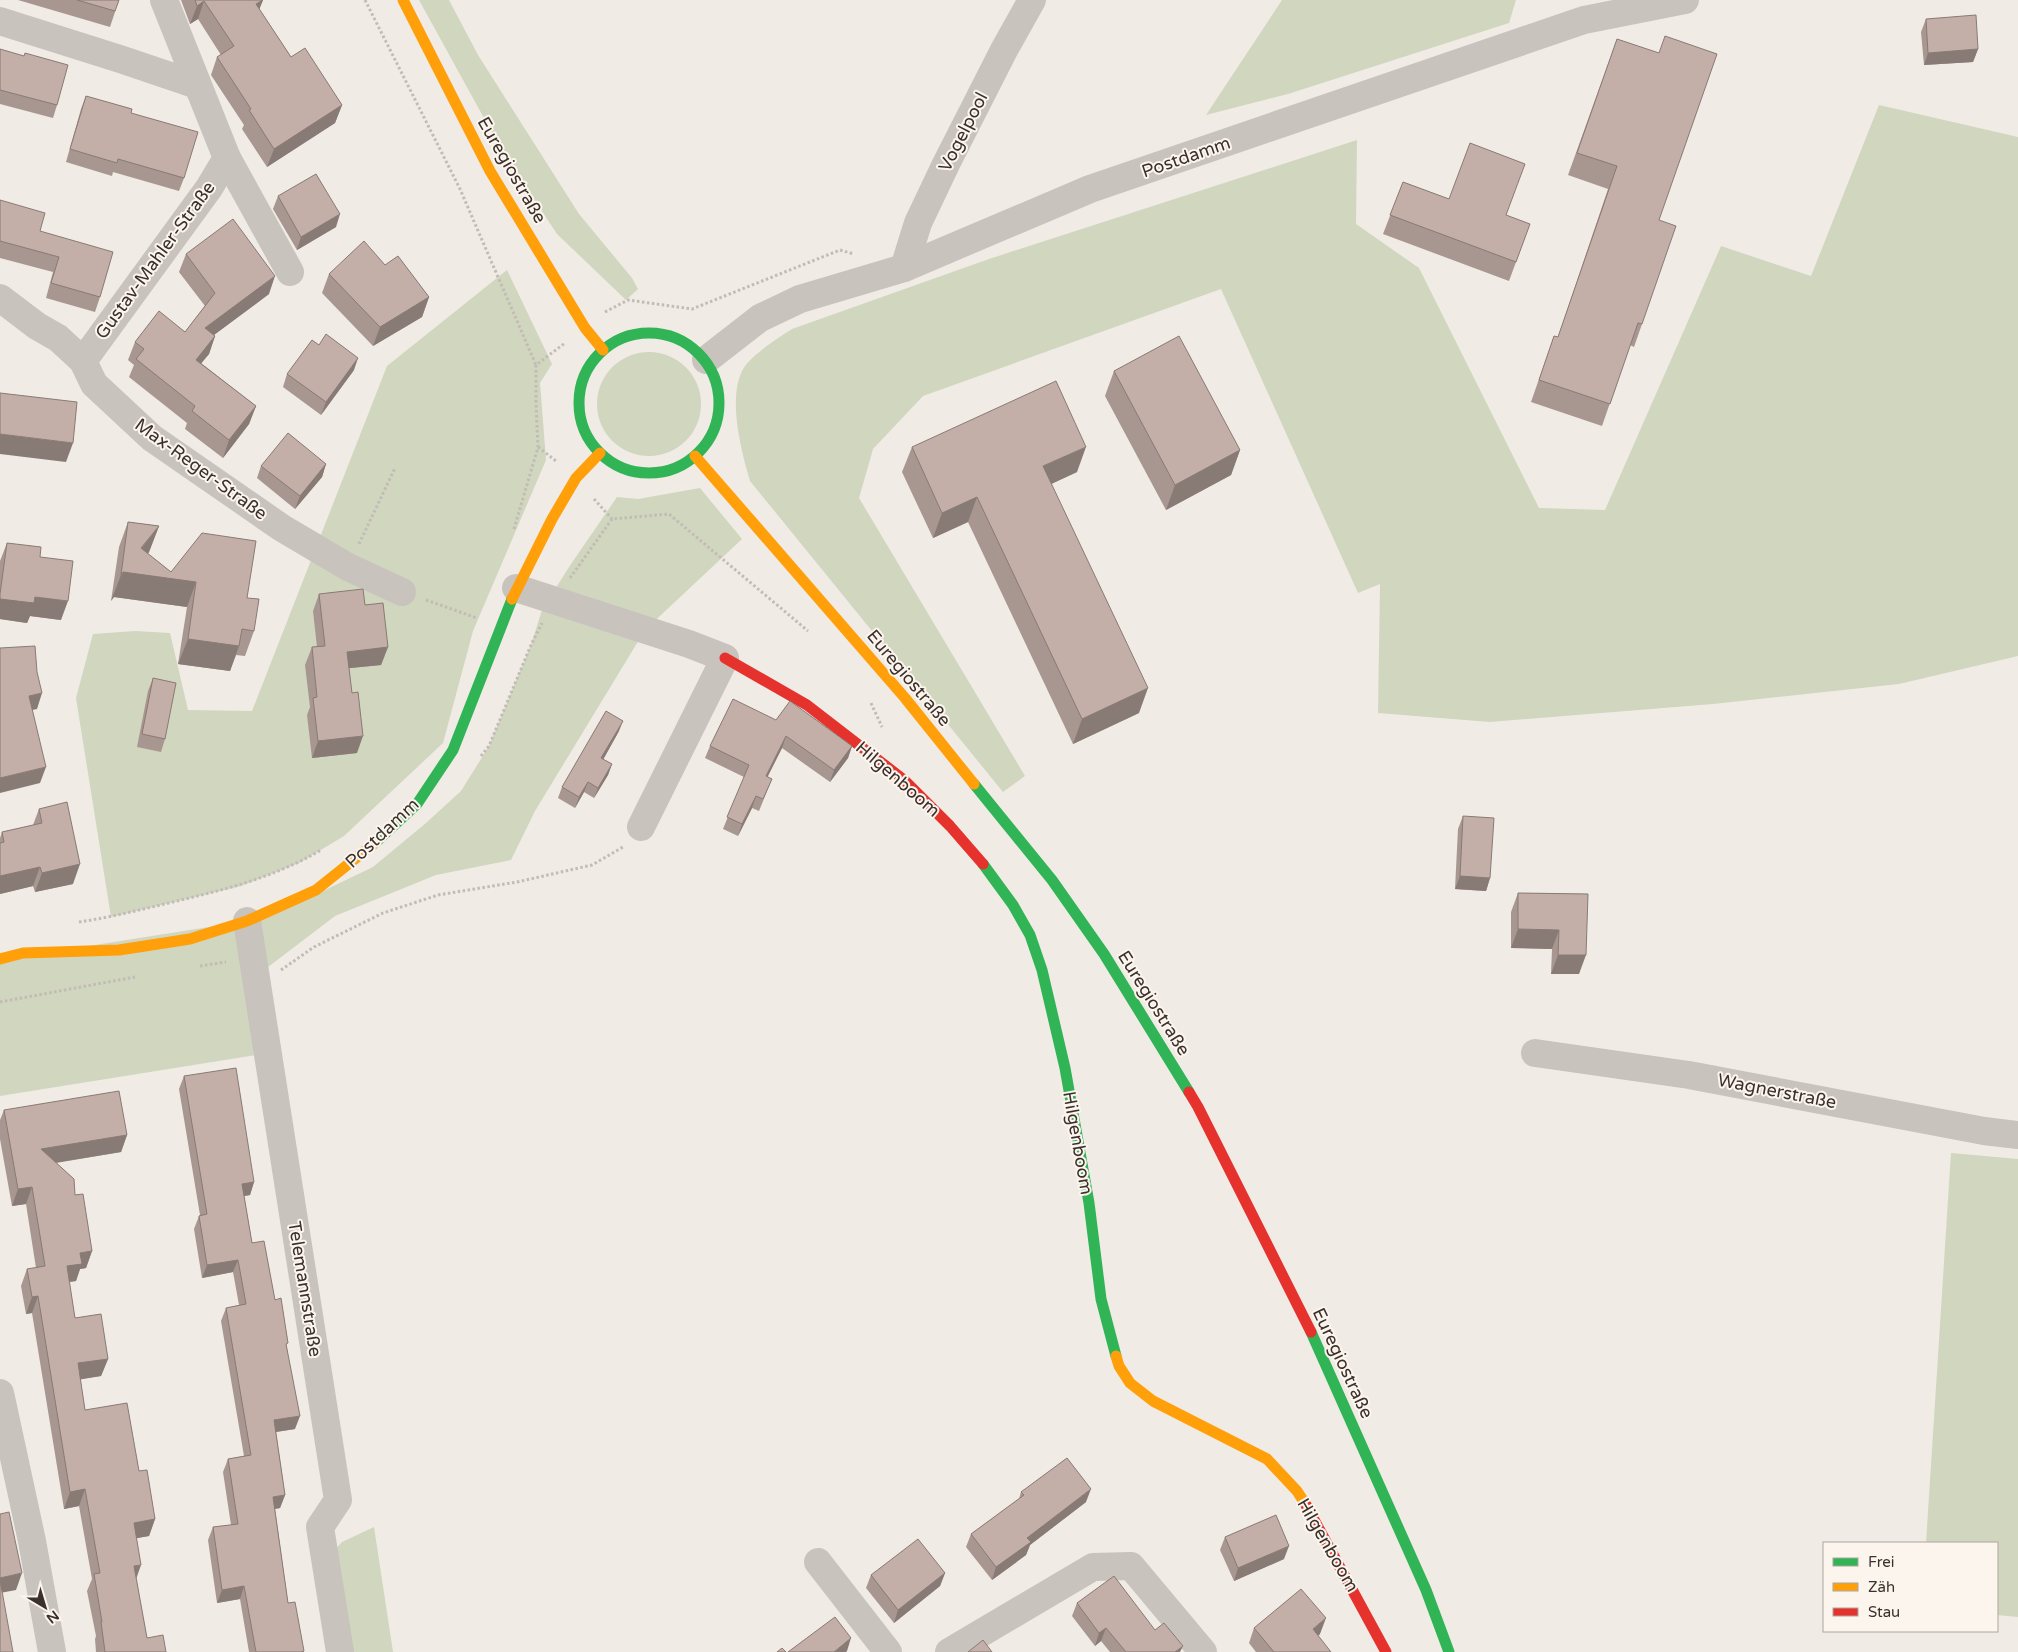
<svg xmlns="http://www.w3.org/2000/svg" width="2018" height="1652" viewBox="0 0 2018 1652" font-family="'Varela Round',sans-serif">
<rect width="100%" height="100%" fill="#f0ebe5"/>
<g fill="#d1d6bf">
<path d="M419,0H449L478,55L579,214L632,278L638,289L626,300L557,234L501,149Z"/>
<path d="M1282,0H1516L1509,23L1288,94L1206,115Z"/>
<path d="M1879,105L2018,137V656L1899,684L1713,704L1490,722L1378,713L1380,584L1358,593L1221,289L923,396L873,449L859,498L1025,776L1003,792L750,481C741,450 728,401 742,371C748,357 778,338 792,329L989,259L1357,140L1356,224L1419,268L1539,508L1605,510L1721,246L1811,276Z"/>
<path d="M507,270L552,364L540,383L546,460L473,631L443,743L344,836L299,863L241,886L111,917L76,698L93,634L135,631L170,633L188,710L252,711L387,366Z"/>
<circle cx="649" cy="404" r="52"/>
<path d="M700,488L742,539L645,630L535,811L511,860L436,875L335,916L255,977L268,1053L0,1096V960L247,921L319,893L373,867L426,823L461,791L489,746L531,645L542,610L569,567L617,497L638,499Z"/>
<path d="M1951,1153L2018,1159V1617L1997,1615V1543H1926Z"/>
<path d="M374,1527L393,1652H340L325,1561L342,1542Z"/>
</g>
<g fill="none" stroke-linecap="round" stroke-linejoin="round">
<g stroke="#c2bbb6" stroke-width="3" stroke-dasharray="2.5 2.5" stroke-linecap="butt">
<path d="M365,0L460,189L536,365"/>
<path d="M605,312L628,300L692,309L840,250L854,254"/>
<path d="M538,447L556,461"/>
<path d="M594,499L612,519"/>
<path d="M514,529L538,447L536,403V365L565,343"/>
<path d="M359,544L395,468"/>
<path d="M570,578L612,519L669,514L808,631"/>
<path d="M426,600L477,618"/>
<path d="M871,703L882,727"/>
<path d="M481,756L489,746L531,645L542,623"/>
<path d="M79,922C112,917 144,909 177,901C227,889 275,877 321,850"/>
<path d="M200,966L226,962"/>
<path d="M281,970L314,947L383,913L438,895L517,882L592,865L623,847"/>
<path d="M0,1002L135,977"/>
</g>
<g stroke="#c9c3be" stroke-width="28">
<path d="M164,0L227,158L290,272"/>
<path d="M0,21L120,59L197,85"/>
<path d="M904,268L918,223L946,164L1004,50L1032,0"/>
<path d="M0,298L37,326L58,338L83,361L94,384L152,438L282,528L348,567L402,592"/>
<path d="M706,360L760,318L800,299L904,268L1090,189L1584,20L1685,0"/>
<path d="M83,361L209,188L227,158"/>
<path d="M516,588L689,644L725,658L641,827"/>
<path d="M247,921L338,1500L320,1527L340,1652"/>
<path d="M1535,1053L1689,1075L1984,1131L2018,1135"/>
<path d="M0,1393L32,1541L52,1652"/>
<path d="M818,1562L888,1652"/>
<path d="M949,1652L1093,1567L1131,1566L1203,1652"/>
</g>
<g stroke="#30b455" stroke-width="11">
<circle cx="649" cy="403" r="70"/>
<path d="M974,784L1052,880L1104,954L1189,1092"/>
<path d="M376,842L417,804L453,750L512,599"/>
<path d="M983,864L1013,905L1030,935L1042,970L1065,1068L1089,1203L1101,1299L1116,1356"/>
<path d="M1311,1332L1426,1590L1449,1652"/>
</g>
<g stroke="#ff9f0a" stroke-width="11">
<path d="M403,0L490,171L585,328L603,350"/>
<path d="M695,456L905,698L974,784"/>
<path d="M512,599L552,519L576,478L600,453"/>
<path d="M0,959L23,953L119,950L190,939L247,921L316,890L376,842"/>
<path d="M1116,1356L1119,1366L1130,1383L1153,1401L1267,1459L1297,1491L1306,1505"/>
</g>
<g stroke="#e5322d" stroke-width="11">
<path d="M725,658L807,705L904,780L950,826L983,864"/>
<path d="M1189,1092L1198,1107L1311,1332"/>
<path d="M1306,1505L1386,1652"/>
</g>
</g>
<g fill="#a89690">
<path d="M18,0H119L110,27Z"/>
<path d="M181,0H263L259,9L291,57L342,105L335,123L267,167L242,129L244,125L211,75L217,57L221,55L198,19L190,24Z"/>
<path d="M1926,19L1978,49L1973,62L1924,65L1921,32Z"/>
<path d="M1617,39L1659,220L1642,324L1634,347L1630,345L1602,426L1531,402L1554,336L1558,337L1608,189L1568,175Z"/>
<path d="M0,49L57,105L53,118L0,104Z"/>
<path d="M86,96L131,113L184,178L179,191L113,172L112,176L66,162L81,109Z"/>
<path d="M1403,182L1449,199L1506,215L1530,224L1509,281L1383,234Z"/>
<path d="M278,196L336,227L297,250L273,209Z"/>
<path d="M0,200L40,231L100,297L95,312L46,298L53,272L0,258Z"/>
<path d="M186,254L269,294L214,335L215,336L209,354L201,363L256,406L249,424L223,458L185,429L187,423L129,377L134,365L128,360L135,342L185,332L205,306L179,272Z"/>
<path d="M385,265L429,297L422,317L373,346L322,293L329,274Z"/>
<path d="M354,370L321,415L283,387L287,374Z"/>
<path d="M1114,371L1240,450L1231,475L1166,510L1105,396Z"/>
<path d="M912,447L1077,472L1051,484L1139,713L1073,744L968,522L933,538L902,472Z"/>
<path d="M326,464L322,477L295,509L257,478L261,466Z"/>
<path d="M128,522L159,526L149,552L148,554L171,572L247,598L254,631L245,656L236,655L230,671L178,664L187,607L114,597L111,601L119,547Z"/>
<path d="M7,543L40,557L61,620L30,616L27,623L0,619V561Z"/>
<path d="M319,594L365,605L388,647L381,665L349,668L357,753L312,758L307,715L310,707L305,665L312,647H317L313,611Z"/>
<path d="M153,678L165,739L161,752L137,747L148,691Z"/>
<path d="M776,720L852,746L848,758L830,782L782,748L767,777L772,779L759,811L752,808L738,836L723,829L744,777L705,758L710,746Z"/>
<path d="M619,731L603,759L612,764L608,775L594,798L584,792L575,808L558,798L562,787Z"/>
<path d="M39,809L73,884L35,892L33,886L0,894V838L2,832L33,825Z"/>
<path d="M1463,816L1490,878L1486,891L1455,889L1458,829Z"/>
<path d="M1518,893L1588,894L1579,974H1551L1552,949L1511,948V912Z"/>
<path d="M184,1076L254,1182L250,1195L244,1196L252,1243L275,1300L287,1348L295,1429L276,1432L285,1495L280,1508L275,1509L288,1603L304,1652H249L240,1599L217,1603L208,1540L213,1527L231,1525L223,1472L228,1459L244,1456L221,1321L226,1308L239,1305L233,1272L202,1278L194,1229L199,1216L200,1215L179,1089Z"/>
<path d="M4,1110L127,1135L121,1152L56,1163L75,1195L92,1251L86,1268L80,1269L76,1281L69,1282L75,1318L108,1359L101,1376L80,1379L85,1410L139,1471L155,1519L149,1536L136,1538V1579L147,1638L166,1652H96L95,1639L96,1636L87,1591L92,1579L79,1506L64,1509L32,1313L26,1314L21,1286L27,1269L36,1268L26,1204L12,1206L0,1139V1120Z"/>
<path d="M1021,1492L1086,1502L1030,1545L1026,1555L992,1580L966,1547L971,1534L1019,1499Z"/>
<path d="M1225,1537L1284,1559L1234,1581L1220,1550Z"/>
<path d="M945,1573L940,1586L894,1623L866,1588L871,1575Z"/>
<path d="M1077,1603L1155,1630L1180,1652H1110L1101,1641L1095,1646L1072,1616Z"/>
<path d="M1254,1628L1320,1634L1318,1636L1331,1652H1256L1249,1643Z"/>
</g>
<g fill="#887a75">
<path d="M263,0L256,18V4Z"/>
<path d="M204,1L198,19L190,24L197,6Z"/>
<path d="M1978,49L1973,62L1924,65L1928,53Z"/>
<path d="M342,105L335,123L267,167L274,149Z"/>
<path d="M340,214L336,227L297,250L301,237Z"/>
<path d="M275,276L269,294L199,346L205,328Z"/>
<path d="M429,297L422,317L373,346L380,327Z"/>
<path d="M215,336L209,354L190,377L196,360Z"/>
<path d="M358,358L354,370L321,415L326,402Z"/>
<path d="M256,406L249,424L223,458L229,440Z"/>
<path d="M0,434L73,443L66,462L0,454Z"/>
<path d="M1086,447L1077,472L1034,492L1043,466Z"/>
<path d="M1240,450L1231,475L1166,510L1175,485Z"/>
<path d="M326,464L322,477L295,509L300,496Z"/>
<path d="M977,497L968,522L933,538L942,513Z"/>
<path d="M159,526L149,552L133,573L196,582L187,607L114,597L111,601L121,575Z"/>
<path d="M35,597L68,601L61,620L30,616L27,623L0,619V599Z"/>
<path d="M188,639L239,646L230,671L178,664Z"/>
<path d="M388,647L381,665L341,669L347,652Z"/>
<path d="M1148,688L1139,713L1073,744L1082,719Z"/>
<path d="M42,693L37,709L23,712L29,696Z"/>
<path d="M623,721L619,731L598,769L601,758Z"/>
<path d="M363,736L357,753L312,758L318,741Z"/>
<path d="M786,736L782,748L762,788L766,776Z"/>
<path d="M852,746L848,758L830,782L834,770Z"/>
<path d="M612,764L608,775L594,798L598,788Z"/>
<path d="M46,767L40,783L0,793V778Z"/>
<path d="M588,782L584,792L575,808L579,797Z"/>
<path d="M756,796L752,808L738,836L742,824Z"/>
<path d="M80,864L73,884L35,892L42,873Z"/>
<path d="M40,867L33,886L0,894V876Z"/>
<path d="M1460,876L1490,878L1486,891L1455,889Z"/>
<path d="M1518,929L1559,930L1552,949L1511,948Z"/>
<path d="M1558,955H1586L1579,974H1551Z"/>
<path d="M127,1135L121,1152L35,1166L41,1149Z"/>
<path d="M254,1182L250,1195L238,1197L242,1184Z"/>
<path d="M32,1187L26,1204L12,1206L18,1189Z"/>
<path d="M92,1251L86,1268L80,1269L76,1281L61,1283L67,1266L80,1253Z"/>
<path d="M238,1260L233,1272L202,1278L207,1265Z"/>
<path d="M38,1296L32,1313L26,1314L32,1297Z"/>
<path d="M108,1359L101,1376L71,1381L78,1363Z"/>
<path d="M300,1416L295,1429L269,1433L274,1420Z"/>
<path d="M85,1489L79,1506L64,1509L70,1492Z"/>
<path d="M1091,1489L1086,1502L1030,1545L1026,1555L992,1580L996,1567L1027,1538Z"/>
<path d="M285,1495L280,1508L268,1510L273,1497Z"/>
<path d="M155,1519L149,1536L127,1540L134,1523Z"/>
<path d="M1289,1546L1284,1559L1234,1581L1238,1568Z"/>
<path d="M141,1565L135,1582L134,1566Z"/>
<path d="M22,1573L16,1590L0,1593V1578Z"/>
<path d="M945,1573L940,1586L894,1623L898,1610Z"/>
<path d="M244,1586L240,1599L217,1603L222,1590Z"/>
<path d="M1326,1618L1320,1634L1307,1644L1313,1629Z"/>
<path d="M1106,1628L1101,1641L1095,1646L1099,1633Z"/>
<path d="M851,1638L847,1651L846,1652H834Z"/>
<path d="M1183,1646L1180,1652H1175Z"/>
</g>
<g fill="#c3afa7" stroke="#887a75">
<path d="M77,0H119L115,11Z"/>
<path d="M195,0H263L256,4L291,57L305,48L342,105L274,149L249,110L251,109L217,57L234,46L204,1L197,6Z"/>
<path d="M1976,15L1978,49L1928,53L1926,19Z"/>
<path d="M1665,36L1717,54L1659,220L1676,226L1642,324L1638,323L1610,404L1539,380L1554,336L1558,337L1617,166L1577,153L1617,39L1659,53Z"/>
<path d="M0,49L24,56L25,53L68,65L57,105L0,90Z"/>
<path d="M86,96L132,109L131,113L198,132L184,178L118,159L117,163L70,149Z"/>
<path d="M1470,143L1525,164L1506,215L1530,224L1516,262L1390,215L1403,182L1449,199Z"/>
<path d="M316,174L340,214L301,237L278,196Z"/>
<path d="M0,200L45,213L40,231L113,252L100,297L51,283L59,257L0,241Z"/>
<path d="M233,219L275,276L205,328L215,336L196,360L256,406L229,440L192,411L195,406L136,359L144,349L135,342L159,311L185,332L215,293L186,254Z"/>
<path d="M364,241L385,265L398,256L429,297L380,327L329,274Z"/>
<path d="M326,334L358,358L326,402L287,374L312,340L319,345Z"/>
<path d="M1179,336L1240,450L1175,485L1114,371Z"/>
<path d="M1056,381L1086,447L1043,466L1148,688L1082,719L977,497L942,513L912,447Z"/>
<path d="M0,393L77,402L73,443L0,434Z"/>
<path d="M288,433L326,464L300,496L261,466Z"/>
<path d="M128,522L159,526L141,548L171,572L202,533L256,541L247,598L259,599L254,631L242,629L239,646L188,639L196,582L123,572L121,575Z"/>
<path d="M7,543L41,547L40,557L73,561L68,601L35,597L34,603L0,599V594Z"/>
<path d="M363,589L365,605L383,603L388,647L347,652L352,693L358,692L363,736L318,741L313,698L317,697L312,647L325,646L319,594Z"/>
<path d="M35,646L37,672L42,693L29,696L46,767L0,778V648Z"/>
<path d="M153,678L176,683L165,739L142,734Z"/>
<path d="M733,699L776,720L790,701L852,746L834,770L786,736L766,776L772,779L763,799L756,796L742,824L727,817L749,765L710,746Z"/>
<path d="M606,711L623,721L601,758L612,764L598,788L588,782L579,797L562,787Z"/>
<path d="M67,802L80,864L42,873L40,867L0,876V843L4,842L2,832L42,823L39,809Z"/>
<path d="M1463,816L1494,818L1490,878L1460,876Z"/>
<path d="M1518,893L1588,894L1586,955H1558L1559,930L1518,929Z"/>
<path d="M236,1068L254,1182L242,1184L252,1243L264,1241L275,1300L281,1298L288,1343L286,1344L300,1416L274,1420L285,1495L273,1497L288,1603L295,1602L304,1651L301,1652H256L244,1586L222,1590L213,1527L238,1524L228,1459L251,1455L226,1308L246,1304L238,1260L207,1265L199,1216L207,1214L184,1076Z"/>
<path d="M119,1091L127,1135L41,1149L74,1179L75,1195L83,1194L92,1251L80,1253L82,1264L67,1266L75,1318L101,1314L108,1359L78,1363L85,1410L127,1403L139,1471L147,1470L155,1519L134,1523L141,1565L134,1566L147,1638L163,1635L166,1652H105L101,1622H102L94,1574L100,1573L85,1489L70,1492L38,1296L32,1297L27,1269L45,1266L32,1187L18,1189L4,1110Z"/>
<path d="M1067,1458L1091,1489L1027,1538L1031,1542L996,1567L971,1534L1024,1495L1021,1492Z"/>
<path d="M9,1512L22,1573L0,1578V1514Z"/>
<path d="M1276,1515L1289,1546L1238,1568L1225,1537Z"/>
<path d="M918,1539L945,1573L898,1610L871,1575Z"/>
<path d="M1114,1576L1155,1630L1164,1623L1183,1646L1175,1652H1126L1106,1628L1099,1633L1077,1603Z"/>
<path d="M0,1580L13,1652H0Z"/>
<path d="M1301,1589L1326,1618L1313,1629L1331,1652H1274L1254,1628Z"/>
<path d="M835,1617L851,1638L834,1652H788Z"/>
<path d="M983,1640L992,1652H968Z"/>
<path d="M782,1648L786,1652H777Z"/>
</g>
<g text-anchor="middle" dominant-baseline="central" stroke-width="4" stroke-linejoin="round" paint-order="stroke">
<g font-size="18" fill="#3b302b" stroke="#fbf5ee">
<text transform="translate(963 132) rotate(-63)">Vogelpool</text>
<text transform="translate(1186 157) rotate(-19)">Postdamm</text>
<text transform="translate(512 170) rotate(60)">Euregiostraße</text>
<text transform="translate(155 260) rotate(-54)">Gustav-Mahler-Straße</text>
<text transform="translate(201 469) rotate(36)">Max-Reger-Straße</text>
<text transform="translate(909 678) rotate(50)">Euregiostraße</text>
<text transform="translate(898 779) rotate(41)">Hilgenboom</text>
<text transform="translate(382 833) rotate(-43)">Postdamm</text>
<text transform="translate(1154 1003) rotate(58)">Euregiostraße</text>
<text transform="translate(1777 1091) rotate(11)">Wagnerstraße</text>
<text transform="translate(1078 1143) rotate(80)">Hilgenboom</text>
<text transform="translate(305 1289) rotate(81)">Telemannstraße</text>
<text transform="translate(1343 1363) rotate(65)">Euregiostraße</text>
<text transform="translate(1328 1545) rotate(60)">Hilgenboom</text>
</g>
</g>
<rect x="1823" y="1542" width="175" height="90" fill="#fbf5ee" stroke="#aea6a0"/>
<rect x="1833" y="1558" width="25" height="8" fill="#30b455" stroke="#aea6a0"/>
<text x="1868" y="1567" font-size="15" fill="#3b302b">Frei</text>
<rect x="1833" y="1583" width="25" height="8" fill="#ff9f0a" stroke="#aea6a0"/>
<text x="1868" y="1592" font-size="15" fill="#3b302b">Zäh</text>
<rect x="1833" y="1608" width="25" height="8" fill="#e5322d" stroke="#aea6a0"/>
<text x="1868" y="1617" font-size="15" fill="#3b302b">Stau</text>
<g transform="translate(45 1607) rotate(142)" stroke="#fbf5ee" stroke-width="4" paint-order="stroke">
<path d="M0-4L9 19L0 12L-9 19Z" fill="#3b302b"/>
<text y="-8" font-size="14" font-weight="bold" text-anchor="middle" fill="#3b302b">N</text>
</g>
</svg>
